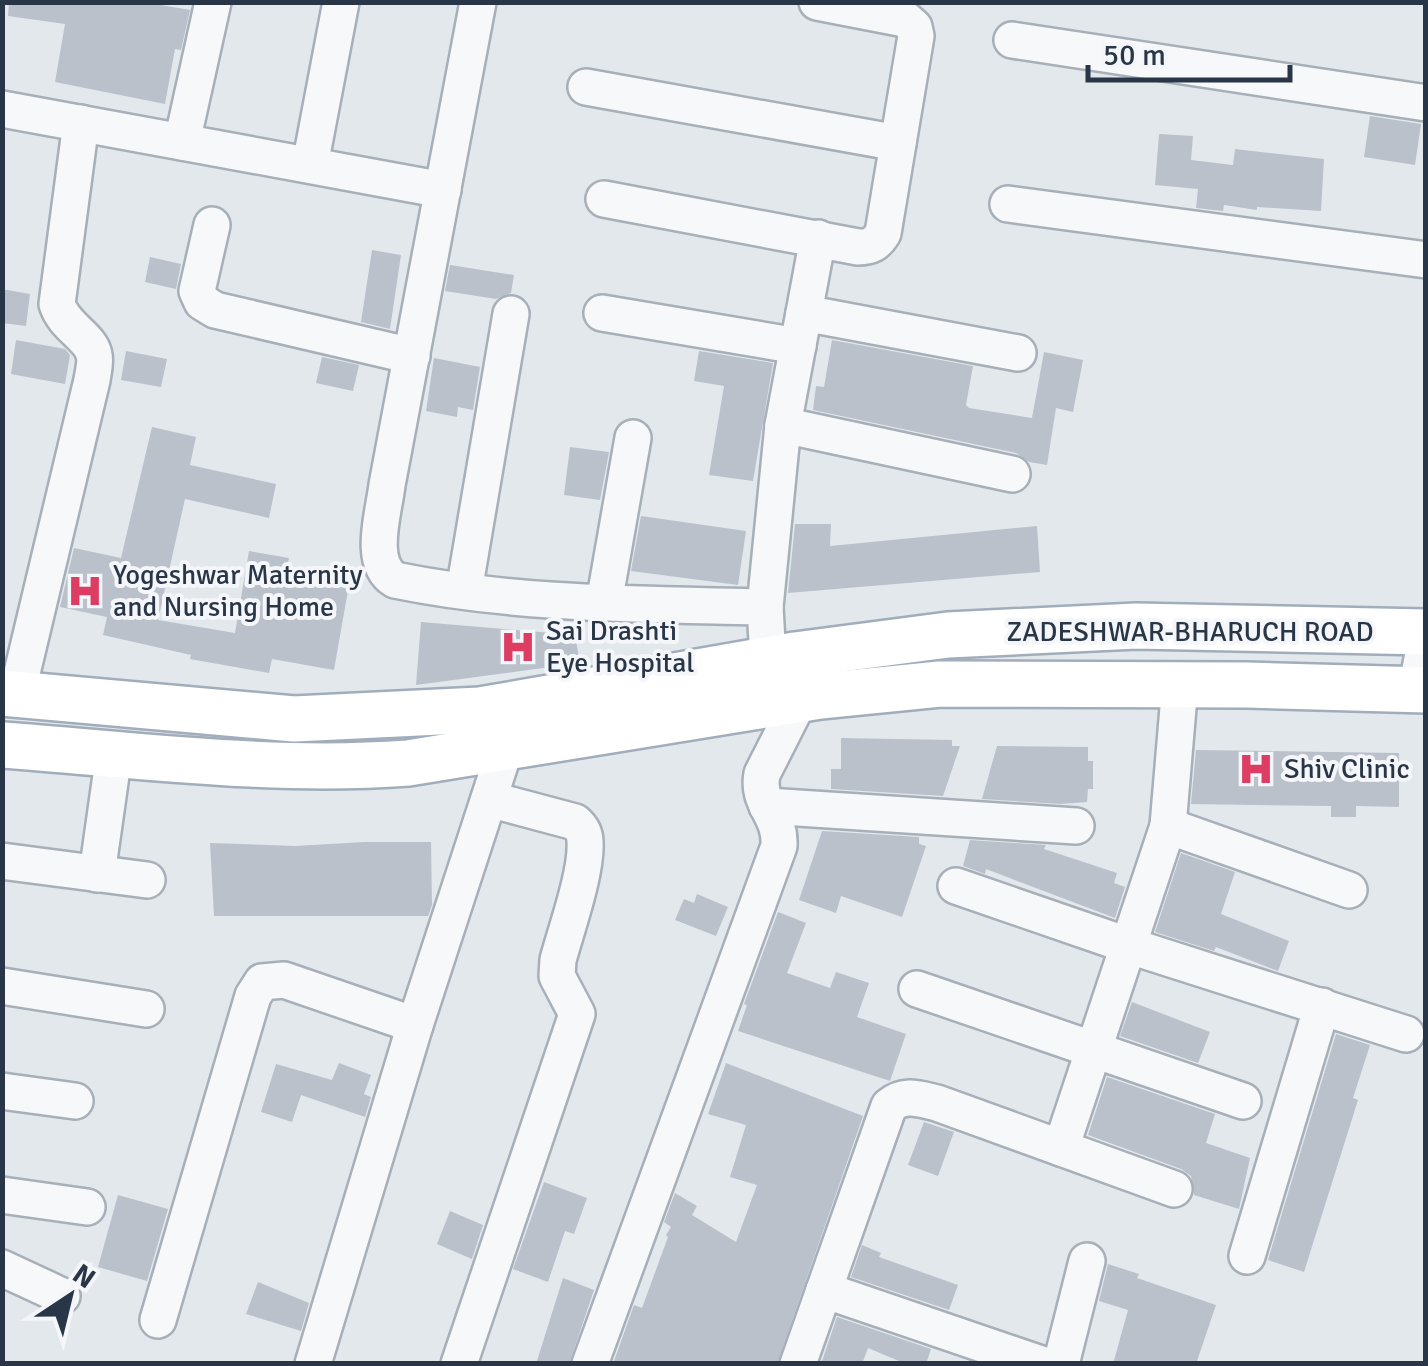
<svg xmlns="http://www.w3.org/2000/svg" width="1428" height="1366" viewBox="0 0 1428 1366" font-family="Signika,sans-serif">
<rect width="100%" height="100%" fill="#e3e8ed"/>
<g fill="#bac1cb">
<path d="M9,2H143L190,10L181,50L175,49L165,104L55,82L65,24L8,16Z"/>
<path d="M1370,116L1421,124L1415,165L1364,157Z"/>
<path d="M1159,134L1193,136L1191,160L1233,165L1235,149L1324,159L1321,211L1257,207V210L1224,205L1223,211L1196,208L1198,189L1155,185Z"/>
<path d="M372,250L401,255L390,329L361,322Z"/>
<path d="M150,257L181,264L176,289L145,282Z"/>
<path d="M450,265L514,275L511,293L496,299L445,291Z"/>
<path d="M2,289L30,294L26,326L2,323Z"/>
<path d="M16,340L65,349L70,355L65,384L11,374Z"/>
<path d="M832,340L973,366L966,405L969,408L1032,418L1044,352L1083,360L1073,412L1056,408L1047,465L1029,462L1016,453L813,410L816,386L824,387Z"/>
<path d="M126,351L167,359L161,387L121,380Z"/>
<path d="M699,351L773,363L753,481L709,475L724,386L694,381Z"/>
<path d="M322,357L359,365L353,391L316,383Z"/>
<path d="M434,358L480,367L473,410L458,407L457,417L426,411Z"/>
<path d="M152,427L196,437L190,465L276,484L269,518L185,499L158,620L235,633L249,551L289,558L287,568L350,579L334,670L272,659L269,673L190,659L191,655L103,635L107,617L60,607L74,548L121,558Z"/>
<path d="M570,447L609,452L600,500L564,495Z"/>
<path d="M641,516L746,531L738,585L631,571Z"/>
<path d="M795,524H831L830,546L1037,526L1040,572L788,593Z"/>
<path d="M421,622L575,635L580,663L416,685Z"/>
<path d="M841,738L952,740V746H960L943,796L831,789V769H841Z"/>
<path d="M997,746L1088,747V761H1093V789H1088L1087,802L1061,804L982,799Z"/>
<path d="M1196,750L1399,753V807L1356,806V817H1331V806L1191,804Z"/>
<path d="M822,831L919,837V844L926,846L902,917L841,896L836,913L799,900Z"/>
<path d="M970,840L1046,845L1044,849L1117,873L1114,883L1125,887L1115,918L986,869L985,874L963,866Z"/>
<path d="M365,842H431L432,905L428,916H214L210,843L295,846Z"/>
<path d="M1181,853L1235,872L1221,914L1289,941L1278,971L1216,947L1214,951L1155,932Z"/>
<path d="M697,894L728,907L716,936L675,920L684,899L694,903Z"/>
<path d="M778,912L806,923L787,973L830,988L836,972L869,983L857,1017L906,1034L890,1081L738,1031L747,1005L744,1004Z"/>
<path d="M1132,1002L1210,1032L1198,1063L1120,1036Z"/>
<path d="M1336,1034L1370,1045L1353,1098L1358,1100L1304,1272L1268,1260Z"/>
<path d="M339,1063L371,1075L364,1094L371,1097L365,1117L301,1095L292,1122L261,1112L276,1064L332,1080Z"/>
<path d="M726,1063L863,1116L777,1364H613L634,1305L642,1308L668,1237L666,1235L671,1227L664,1222L675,1193L697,1206L692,1215L736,1242L757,1185L730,1177L746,1125L708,1114Z"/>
<path d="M1107,1077L1215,1114L1206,1143L1250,1158L1239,1209L1194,1195L1191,1176L1181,1169L1088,1135Z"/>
<path d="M924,1122L954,1132L938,1176L908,1165Z"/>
<path d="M544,1182L587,1198L574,1234L565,1231L548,1282L513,1269Z"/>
<path d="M118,1195L168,1209L147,1281L98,1267Z"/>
<path d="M450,1211L483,1225L472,1259L437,1244Z"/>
<path d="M862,1245L881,1253L879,1257L958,1285L949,1310L851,1277Z"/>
<path d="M1108,1264L1139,1274L1137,1278L1216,1305L1196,1364H1113L1128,1310L1099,1301Z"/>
<path d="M563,1278L594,1290L569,1364H536Z"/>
<path d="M258,1282L309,1303L301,1331L246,1314Z"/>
<path d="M837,1317L931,1349L926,1364H906L868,1348L862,1364H821Z"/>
</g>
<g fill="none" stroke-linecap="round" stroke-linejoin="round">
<defs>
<g id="minor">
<path d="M478,2L387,485C384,512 367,563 395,580C516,605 642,604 765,607L768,659"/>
<path d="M1012,40L1426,103"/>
<path d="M586,87L898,143"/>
<path d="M2,109L443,190"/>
<path d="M182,142L213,2"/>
<path d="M310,165L341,2"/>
<path d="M604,199L858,247C871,247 876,244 883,233L916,36L914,27L905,19L817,2"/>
<path d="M1008,204L1426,260"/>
<path d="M212,225L197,291L202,302L215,310L412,356"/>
<path d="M602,313L798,346"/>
<path d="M804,313L1018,353"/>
<path d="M783,425L1012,474"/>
<path d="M464,591L511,314"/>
<path d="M604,603L633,438"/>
<path d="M765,607L783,425L818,238"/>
<path d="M1416,690L1426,638"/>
<path d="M17,694L92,380C93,373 96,362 94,355C91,337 64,327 57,304L81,123"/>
<path d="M767,806L1076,826"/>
<path d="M1168,826L1180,684"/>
<path d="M2,861L147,880"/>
<path d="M97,874L114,754"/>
<path d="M956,886L1130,946L1406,1034"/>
<path d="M2,986L146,1009"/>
<path d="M917,989L1243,1101"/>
<path d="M2,1091L75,1101"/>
<path d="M1061,1148L1168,826L1349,890"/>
<path d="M2,1195L87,1207"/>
<path d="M1247,1256L1322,1006"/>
<path d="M2,1268L62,1296"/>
<path d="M824,1290L1041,1364"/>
<path d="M158,1320L253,996L262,982L284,980L415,1025"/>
<path d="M313,1364L415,1025L506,746"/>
<path d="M459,1364L577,1014L557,976L558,960C566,930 587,872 585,842C585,833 582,828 575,822L489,799"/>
<path d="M590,1364L779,846C781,814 756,804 762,774L800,699"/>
<path d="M798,1364L889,1106C905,1093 919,1099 937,1103L1174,1189"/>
<path d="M1061,1364L1087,1261"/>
</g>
<g id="major">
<path d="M2,693L294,719L480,710L795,655L948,635L1136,626L1426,632"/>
<path d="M2,745C138,755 273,773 408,763L820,696L940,684L1247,685L1426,690"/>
</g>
</defs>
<use href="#minor" stroke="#a7afb8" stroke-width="40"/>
<use href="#major" stroke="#a1adba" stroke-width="50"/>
<use href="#minor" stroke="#f7f8fa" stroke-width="35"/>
<use href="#major" stroke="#fff" stroke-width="45"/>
</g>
<defs>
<symbol id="hospital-bare" viewBox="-9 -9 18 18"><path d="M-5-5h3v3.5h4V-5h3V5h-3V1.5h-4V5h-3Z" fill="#dd3d62" stroke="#f4f6f9" stroke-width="2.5" paint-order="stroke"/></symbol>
</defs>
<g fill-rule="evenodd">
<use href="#hospital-bare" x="60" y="566" width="50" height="50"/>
<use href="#hospital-bare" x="493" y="622" width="50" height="50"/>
<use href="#hospital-bare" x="1231" y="744" width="50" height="50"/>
</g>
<g text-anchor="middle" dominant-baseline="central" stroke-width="8" stroke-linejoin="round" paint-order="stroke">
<g font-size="28" fill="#293647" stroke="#f4f6f9" text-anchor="start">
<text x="113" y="575">Yogeshwar Maternity<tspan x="113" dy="32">and Nursing Home</tspan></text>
<text x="546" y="631">Sai Drashti<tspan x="546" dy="32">Eye Hospital</tspan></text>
<text x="1284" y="769">Shiv Clinic</text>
</g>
<g font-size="28" fill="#293647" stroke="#f4f6f9">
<text x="1190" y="632">ZADESHWAR-BHARUCH ROAD</text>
</g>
</g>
<rect width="1428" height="1366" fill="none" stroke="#293647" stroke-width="10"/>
<g transform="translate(70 1296) rotate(35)" stroke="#f4f6f9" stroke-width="8" paint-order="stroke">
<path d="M0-8L18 38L0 25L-18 38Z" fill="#293647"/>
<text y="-15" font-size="28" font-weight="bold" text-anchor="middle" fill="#293647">N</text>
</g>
<path d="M1088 65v15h202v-15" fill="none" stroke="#293647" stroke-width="5"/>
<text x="1103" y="65" font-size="30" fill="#293647" stroke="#f4f6f9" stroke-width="8" paint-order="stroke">50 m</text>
</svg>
